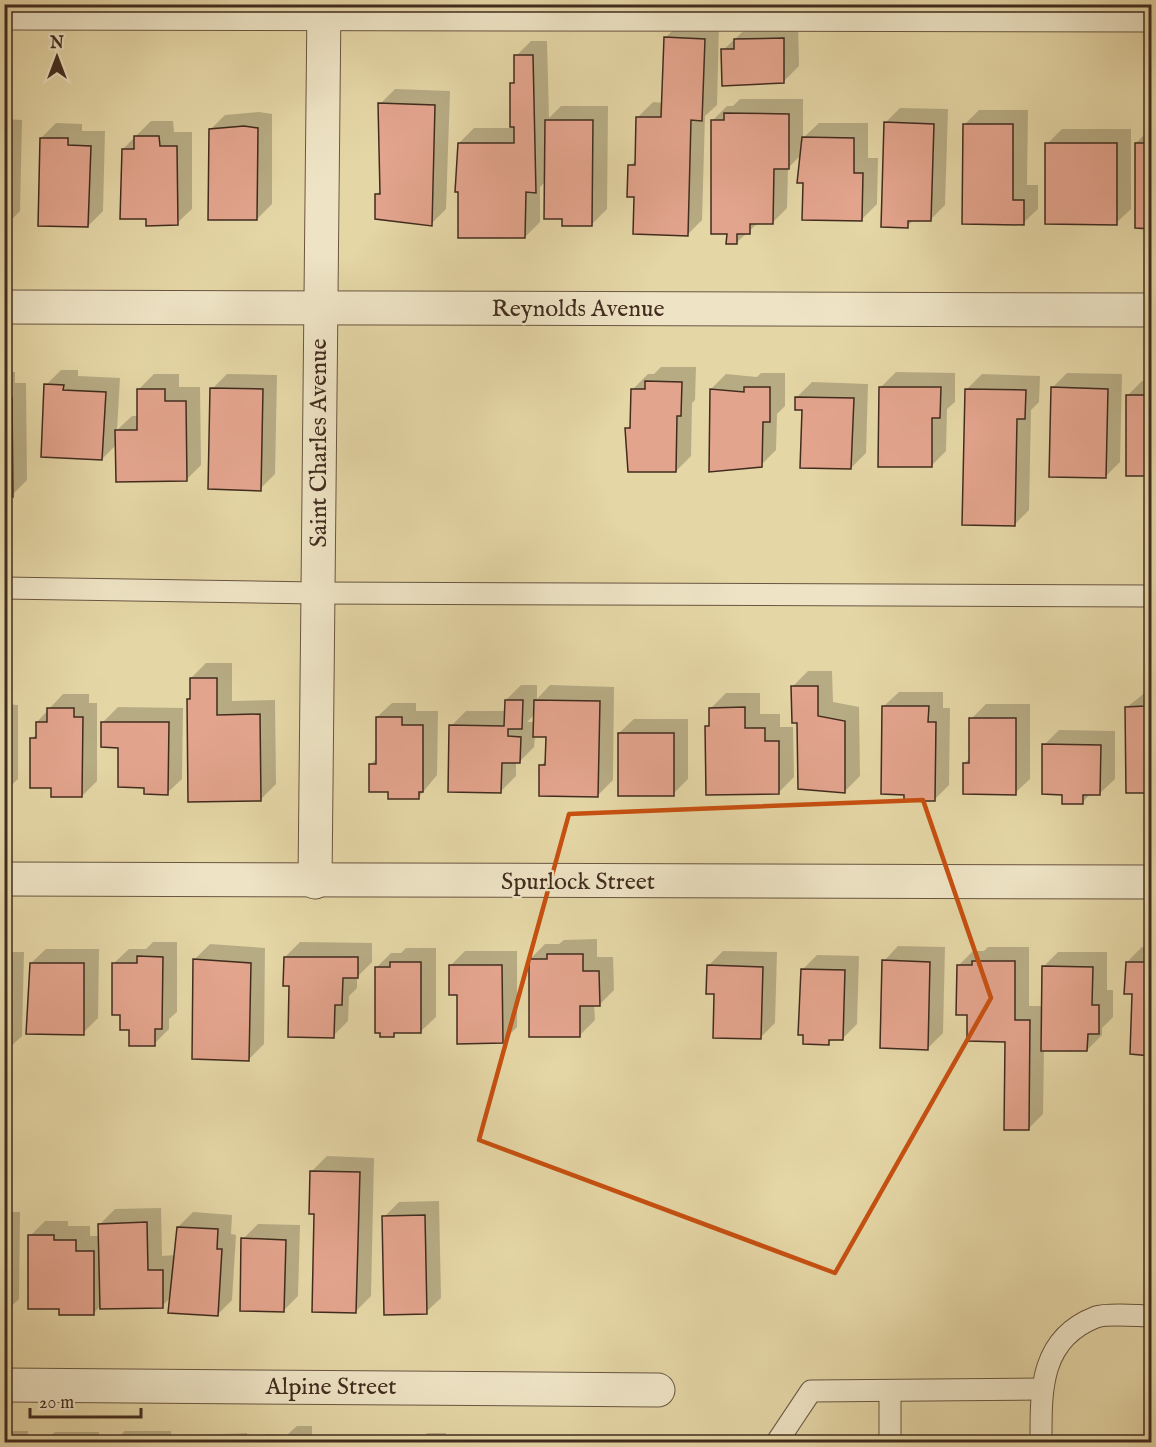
<svg xmlns="http://www.w3.org/2000/svg" width="1156" height="1447" viewBox="0 0 1156 1447" font-family="'IM FELL English',serif">
<rect width="100%" height="100%" fill="#e5d6a6"/>
<filter id="stains"><feTurbulence type="fractalNoise" baseFrequency=".00333" numOctaves="4"/><feColorMatrix values="0 0 0 0 .2 0 0 0 0 .09 0 0 0 0 .02 0 0 0 .5 -.17"/></filter>
<radialGradient id="worn" r=".72"><stop offset=".6" stop-color="#630" stop-opacity="0"/><stop offset="1" stop-color="#630" stop-opacity=".3"/></radialGradient>
<g fill="#0003" fill-rule="evenodd">
<path d="M680,23L719,24L717,105L705,116L702,220L687,235L635,196L630,166L637,159L638,117L653,102L663,103L665,38Z"/>
<path d="M798,24L799,66L784,81L723,50L750,25Z"/>
<path d="M531,41H547L549,118L561,106H608L607,209L592,224L564,218L546,181L540,187V222L525,237L459,143L474,128H511V84L516,79V56Z"/>
<path d="M395,89L450,91L446,209L431,224L377,194L381,190L380,104Z"/>
<path d="M740,99H803V138L819,123H868V158H878L877,204L862,219L802,154L788,168L787,208L772,223H758L736,243L728,233L712,121L727,106H733Z"/>
<path d="M900,108L948,109L945,205L930,220L914,219L907,227L885,123Z"/>
<path d="M979,110H1028L1027,185H1038V209L1023,223L964,125Z"/>
<path d="M259,112L272,114V204L257,219L210,130L225,115Z"/>
<path d="M4,119L22,120L20,211L5,226Z"/>
<path d="M151,121H173L174,132H192V209L177,223L148,218L123,149Z"/>
<path d="M56,123L82,124V131H105L103,211L88,226L41,138Z"/>
<path d="M1151,128H1152V227L1136,143Z"/>
<path d="M1062,129H1131V209L1116,223L1047,144Z"/>
<path d="M661,367H696L695,400L692,403L691,456L676,471L627,429L632,424L633,389L648,374H654Z"/>
<path d="M61,370H78V376L120,378L117,430L132,416H139V389L154,374H179V387H200L201,465L186,480L117,444L102,459L46,385Z"/>
<path d="M4,372H15V383H26L27,480L12,495H4Z"/>
<path d="M896,372L955,373V402L947,409L946,451L931,466L881,387Z"/>
<path d="M761,373H785V406L777,414L776,450L761,465L711,389L726,374L757,377Z"/>
<path d="M1067,373L1122,374L1120,462L1105,477L1052,388Z"/>
<path d="M227,374L277,375L275,474L260,489L212,389Z"/>
<path d="M982,374L1040,376L1039,402L1031,410L1029,510L1014,525L967,389Z"/>
<path d="M1142,381H1152V474L1127,396Z"/>
<path d="M812,382L868,384L866,453L851,468L797,397Z"/>
<path d="M206,663H232V701L275,700L276,784L261,799L188,700L191,697V678Z"/>
<path d="M808,671H832L833,702L859,707L860,776L845,791L798,722L793,686Z"/>
<path d="M521,685H537V699L550,685L614,687L613,780L598,795L541,765L547,760V736H535L534,747L519,762H516V776L501,791L451,726L466,711H506V700ZM535,714V722H527Z"/>
<path d="M1152,687V791L1126,708Z"/>
<path d="M899,692H943V708H950L949,785L934,800L884,706Z"/>
<path d="M726,693H760V714H780V727H793L794,777L779,792L706,727L711,723V708Z"/>
<path d="M63,694H89V703H97V781L82,796L52,787L32,739L37,733V722Z"/>
<path d="M392,703H416V711H438L437,775L418,798L371,764L377,758V717Z"/>
<path d="M4,704L18,705V779L4,792Z"/>
<path d="M986,704H1030V779L1015,793L964,764L970,757L971,719Z"/>
<path d="M118,707L183,708L182,779L167,793L146,786L103,722Z"/>
<path d="M634,719H688V779L673,794L619,733Z"/>
<path d="M1059,730L1115,731V779L1100,793H1091L1082,803L1064,794L1044,745Z"/>
<path d="M597,939V957H613L614,990L599,1005H594L595,1020L580,1035L530,959L545,944H559L564,940Z"/>
<path d="M153,942H177V1012L169,1019V1029L154,1044L130,1029L114,963L129,949H146Z"/>
<path d="M300,942L372,943V962L357,977V988L349,996L348,1021L333,1036L291,984L285,957Z"/>
<path d="M210,944L265,948L264,1044L249,1059L195,959Z"/>
<path d="M898,946L945,947L943,1033L928,1048L884,961Z"/>
<path d="M988,947H1029V1006H1043V967L1058,952H1107V990H1113V1017L1102,1028V1035L1087,1050L1044,1049L1043,1114L1028,1129L1006,1040L968,1014L958,966L973,951H984Z"/>
<path d="M1142,947L1152,948V1054L1127,962Z"/>
<path d="M406,948H436V1017L421,1031H397L394,1035L376,968L391,953H401Z"/>
<path d="M46,949H99L98,1018L83,1033L31,963Z"/>
<path d="M465,951H517V1027L502,1042L458,994L450,966Z"/>
<path d="M723,951L777,952L775,1023L760,1038L715,993L708,966Z"/>
<path d="M4,952H24L22,1036L7,1050H4Z"/>
<path d="M817,955L859,956L857,1024L842,1039L833,1038L828,1043L802,970Z"/>
<path d="M327,1156L374,1158L371,1296L356,1311L312,1171Z"/>
<path d="M439,1201L441,1298L426,1312L384,1217L399,1202Z"/>
<path d="M161,1208L162,1256L175,1255L178,1227L193,1212L232,1215L231,1234L236,1235L232,1300L217,1315L171,1297L162,1306L101,1305L93,1314L61,1308L30,1236L45,1221H68V1226H90V1236H100V1224L115,1209Z"/>
<path d="M4,1212H20L19,1299L4,1313Z"/>
<path d="M258,1224L300,1225L298,1296L283,1311L243,1239Z"/>
<path d="M297,1426H312V1442H258L266,1434L287,1435Z"/>
<rect x="4" y="1431" width="24" height="11"/>
<path d="M125,1431H171L172,1442H113Z"/>
<path d="M55,1432H99V1442H44Z"/>
<path d="M247,1433V1442H193L200,1435Z"/>
<path d="M427,1433H446V1440L471,1442H418Z"/>
</g>
<g fill="#e3a48d" stroke="#412c1e" stroke-width="1.5">
<path d="M664,37L705,39L702,121L691,120L688,236L633,234L634,197H627L628,165H635L636,117H661Z"/>
<path d="M784,38V83L722,86L721,49H734V39Z"/>
<path d="M514,55H533L536,193L526,192L525,238H458V192H455L458,143H514V127H510V83H514Z"/>
<path d="M378,103L435,105L432,226L375,219V194H380Z"/>
<path d="M724,113L789,114V169H774L773,224H750V234H737V244H726L727,234H711V120H724Z"/>
<path d="M545,120H593L592,226H562V219H544Z"/>
<path d="M884,122L934,124L931,221H908V228L881,227Z"/>
<path d="M963,124H1013V200H1024V225L962,224Z"/>
<path d="M1151,125L1152,229L1135,228V143H1150Z"/>
<path d="M244,126L258,128L257,220H208L209,129Z"/>
<path d="M4,134H8L6,227H4Z"/>
<path d="M134,136H159L160,146H177L178,225L146,226V219H120L122,149H134Z"/>
<path d="M802,137L854,138V173H863L862,221L802,220L803,183H797Z"/>
<path d="M40,138H68V145L91,146L88,227L38,226Z"/>
<path d="M1045,143H1117V225L1045,224Z"/>
<path d="M645,381L682,382L681,416H677L676,472H628L625,428H630L631,389H645Z"/>
<path d="M44,384L64,385L63,390L106,392L102,460L41,457Z"/>
<path d="M744,387H770V422H763L762,467L709,472L710,389L744,392Z"/>
<path d="M879,387H941L940,418H932V467H878Z"/>
<path d="M1051,387L1108,389L1106,478L1049,477Z"/>
<path d="M210,388L263,389L261,491L208,489Z"/>
<path d="M137,389H165V401H186L187,481L116,482L115,430H137Z"/>
<path d="M965,389L1026,390L1025,419H1017L1015,526L962,525Z"/>
<rect x="1126" y="395" width="26" height="81"/>
<path d="M795,397L854,398L851,469L800,468L802,410H795Z"/>
<path d="M4,398H12L13,497H4Z"/>
<path d="M190,678H217V715L260,714L261,801L188,802L187,699H190Z"/>
<path d="M791,686H818V716L845,721V793L798,789L797,723H792Z"/>
<path d="M1145,691H1152V793H1126L1125,707L1145,706Z"/>
<path d="M505,700H523L522,729H508V736L521,737L520,763H502L501,793L448,792L449,725L504,726Z"/>
<path d="M534,700L600,701L598,797L539,796V765H545L546,737H533Z"/>
<path d="M882,706H929L928,722H936L935,801H904V795L881,794Z"/>
<path d="M745,707V728H765V741H779V794L706,795L705,726H709V708Z"/>
<path d="M47,708H74V717H83L82,797H51V788H30V738H36V722H47Z"/>
<path d="M376,717H402V725H423V792H419V799H388V792H369V764H376Z"/>
<path d="M969,718H1016V795L963,794V763H969Z"/>
<path d="M101,722H169L168,795L144,794V788L118,787V748L101,747Z"/>
<rect x="618" y="733" width="56" height="63"/>
<path d="M1042,744L1101,745L1100,795H1083V804H1062V795L1042,794Z"/>
<path d="M547,954H583V971H599L600,1006H580V1037H529V959H547Z"/>
<path d="M137,956L163,957L162,1029H155V1046H129V1030H120V1015H112V963H137Z"/>
<path d="M284,957H358V978H343L342,1005H335L334,1038L288,1037L289,986H283Z"/>
<path d="M193,959L251,963L249,1061L192,1059Z"/>
<path d="M882,960L930,962L928,1050L880,1048Z"/>
<path d="M972,961H1015V1020H1030L1029,1130H1004L1005,1042L967,1041V1015H956L957,965H972Z"/>
<path d="M390,962H421V1033H394V1037H380V1033H375V967H390Z"/>
<path d="M1126,962H1152V1120H1145L1151,1056L1130,1054L1132,994H1124Z"/>
<path d="M30,963H84V1035L26,1034Z"/>
<path d="M449,965H502L503,1043L457,1044V995H449Z"/>
<path d="M707,965L763,967L761,1039L713,1038L714,994H706Z"/>
<path d="M1042,966L1093,967L1092,1005H1099V1034H1088L1087,1051H1041Z"/>
<path d="M4,967H9L7,1052H4Z"/>
<path d="M801,969L845,970L843,1040H829V1045L803,1044V1035H798Z"/>
<path d="M310,1171L360,1172L356,1313L312,1312L314,1214H309Z"/>
<path d="M425,1215L427,1314L384,1315L382,1216Z"/>
<path d="M147,1222L148,1270H163V1308L100,1309L98,1224Z"/>
<path d="M177,1227L218,1229L217,1249H222L218,1316L168,1313Z"/>
<path d="M28,1235H54V1240H76V1251H94V1315H59V1309H28Z"/>
<path d="M241,1238L286,1240L284,1312L240,1311Z"/>
</g>
<g fill="none" stroke-linecap="round" stroke-linejoin="round">
<defs>
<g id="service">
<path d="M4,19L1152,21"/>
<path d="M4,588L317,593L1152,596"/>
<path d="M890,1391V1442"/>
<path d="M777,1442L811,1391L1041,1389"/>
<path d="M1041,1442C1041,1392 1039,1339 1096,1317C1108,1313 1138,1316 1152,1316"/>
</g>
<g id="minor">
<path d="M4,307L1152,310"/>
<path d="M4,879L1152,882"/>
<path d="M315,882L324,4"/>
<path d="M4,1385L658,1390"/>
</g>
</defs>
<use href="#service" stroke="#6a5640" stroke-width="23"/>
<use href="#minor" stroke="#6a5640" stroke-width="35"/>
<use href="#service" stroke="#eee4c5" stroke-width="21"/>
<use href="#minor" stroke="#eee4c5" stroke-width="33"/>
</g>
<path fill="none" stroke="#c75010" stroke-width="4.5" stroke-linejoin="round" d="M923,800L991,998L835,1273L479,1140L569,814Z"/>
<g text-anchor="middle" dominant-baseline="central" stroke-width="4.5" stroke-linejoin="round" paint-order="stroke">
<g font-size="24" fill="#412c1e" stroke="#eee4c5">
<text x="578" y="309">Reynolds Avenue</text>
<text transform="translate(319 443) rotate(-90)">Saint Charles Avenue</text>
<text x="578" y="882">Spurlock Street</text>
<text x="331" y="1387">Alpine Street</text>
</g>
</g>
<rect width="1156" height="1447" fill="none" stroke="#e5d6a6" stroke-width="24"/>
<rect x="6" y="6" width="1144" height="1435" fill="none" stroke="#412c1e" stroke-width="3"/>
<rect x="12" y="12" width="1132" height="1423" fill="none" stroke="#412c1e" stroke-width="1.5"/>
<g transform="translate(57 57)" stroke="#eee4c5" stroke-width="4.5" paint-order="stroke">
<path d="M0-4.5L10 22L0 15L-10 22Z" fill="#412c1e"/>
<text y="-9" font-size="16" font-weight="bold" text-anchor="middle" fill="#412c1e">N</text>
</g>
<path d="M30 1408v9h111v-9" fill="none" stroke="#412c1e" stroke-width="3"/>
<text x="39" y="1408" font-size="18" fill="#412c1e" stroke="#eee4c5" stroke-width="4.5" paint-order="stroke">20 m</text>
<rect width="100%" height="100%" filter="url(#stains)"/>
<rect width="100%" height="100%" fill="url(#worn)"/>
</svg>
